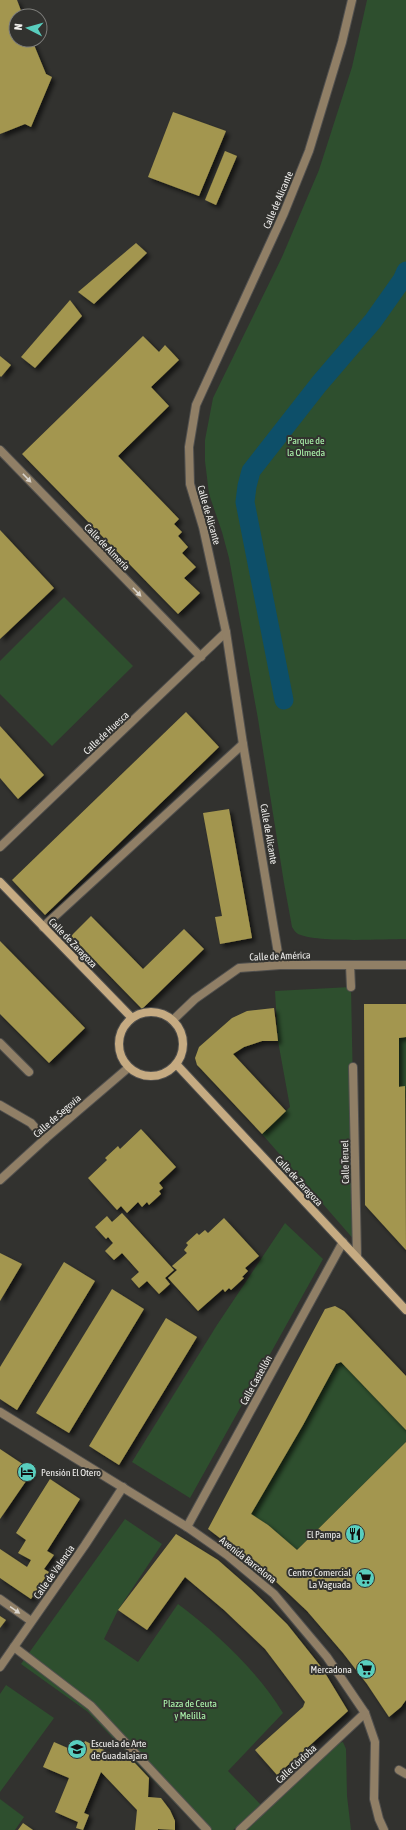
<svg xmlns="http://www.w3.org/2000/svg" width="406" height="1830" viewBox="0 0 406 1830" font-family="'Asap Condensed',sans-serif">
<defs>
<filter id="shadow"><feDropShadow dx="3.5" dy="3.5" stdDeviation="2" flood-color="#0009"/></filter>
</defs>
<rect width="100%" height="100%" fill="#32322f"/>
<g fill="#2e4f2e">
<path d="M367,0H406V939C383,939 317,943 298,934C295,932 294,930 292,927L284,883L258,719L229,558L222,532L209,494L205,461V440L213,398L282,257L319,170L352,67Z"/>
<path d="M64,597L133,666L52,746L0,694V661Z"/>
<path d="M351,987L356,1242L262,1134L290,1107L278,1041L275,991Z"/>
<path d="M406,1037V1200L405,1087H399V1038Z"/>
<path d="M285,1223L323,1259L190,1498L132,1462L217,1325Z"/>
<path d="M341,1362L406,1430V1442L297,1550L268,1525L251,1514L303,1425L336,1364Z"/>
<path d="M125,1519L162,1544L118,1610L104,1639L138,1662L178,1604C217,1633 258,1672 283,1713L228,1771L262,1806L233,1830H201L88,1712L21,1664Z"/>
<path d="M6,1685L54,1718L0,1792V1694Z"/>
<path d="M343,1742L346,1749L347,1796L351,1830H247L336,1744Z"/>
<path d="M0,1799L24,1817L15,1830H0Z"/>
</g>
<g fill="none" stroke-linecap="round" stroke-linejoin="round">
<path stroke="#0d4f69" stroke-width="19" d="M284,700L245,502L247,486L251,471L319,384L373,321L402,280L406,271"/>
</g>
<g fill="#a3964f" filter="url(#shadow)">
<path d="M0,0H17L23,16H16V40H32L46,74L52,77L31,127L25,124L0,134Z"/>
<path d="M173,112L226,131L199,196L148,177Z"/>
<path d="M225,151L237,156L216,205L205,200Z"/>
<path d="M136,243L147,253L94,304L78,292Z"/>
<path d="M70,300L82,316L35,368L21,357Z"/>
<path d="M143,336L159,352L165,345L179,360L151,387L169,406L118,456L179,519L174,524L182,532L178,536L188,547L182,553L196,567L184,578L200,593L178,614L22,454Z"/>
<path d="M0,356L11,365L1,377L0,376Z"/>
<path d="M0,530L54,588L0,639Z"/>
<path d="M186,712L219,747L45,915L12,880Z"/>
<path d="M0,726L44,775L18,799L0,778Z"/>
<path d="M229,809L252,938L220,944L215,917L222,916L203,813Z"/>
<path d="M91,916L143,969L184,929L204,949L142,1009L71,936Z"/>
<path d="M0,941L85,1028L49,1063L0,1014Z"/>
<path d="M364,1004H406V1037L399,1038V1087L405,1086L406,1250L365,1205Z"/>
<path d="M274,1008L278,1041H262L244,1047L233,1054L286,1111L262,1134L201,1069L197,1065L195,1058L199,1047L232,1018L247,1011Z"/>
<path d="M141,1129L176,1167L159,1183L163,1188L159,1191L161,1194L149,1205L147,1202L142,1207L138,1202L127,1213L121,1206L117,1210L88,1178L107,1160L105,1158L118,1146L120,1149Z"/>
<path d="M122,1213L174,1270L165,1278L170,1284L159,1294L147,1281L139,1288L131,1279L139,1272L122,1253L114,1260L105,1251L113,1243L108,1237L106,1239L95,1227L107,1216L112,1222Z"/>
<path d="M224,1218L259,1256L245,1268L248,1271L242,1277L244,1278L231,1290L229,1288L225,1292L223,1289L198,1311L168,1278L177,1270L172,1266L187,1253L184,1250L188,1245L186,1243L197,1233L199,1235L205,1230L208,1233Z"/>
<path d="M0,1253L22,1264L0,1301Z"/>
<path d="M64,1262L95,1281L17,1410L0,1399V1367Z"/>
<path d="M112,1289L144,1309L69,1433L36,1413Z"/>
<path d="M335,1306L344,1311L406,1376V1430L341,1362L336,1364L303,1425L251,1514L268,1525L297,1550L406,1442V1700L401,1707L389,1717L367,1684L343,1653L307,1611L271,1577L208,1529L325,1309Z"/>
<path d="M166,1318L197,1337L119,1465L89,1446Z"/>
<path d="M0,1449L33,1471L0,1519Z"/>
<path d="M50,1479L80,1499L47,1551L54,1555L44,1569L49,1572L31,1599L0,1578V1549L27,1567L31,1560L18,1553L26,1540L16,1533Z"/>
<path d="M176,1534L218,1560L251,1589L287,1624L322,1668L348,1711L277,1775L255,1750L303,1707L305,1702L265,1649L224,1610L185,1577L147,1630L118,1610Z"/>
<path d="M0,1616L6,1620L0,1628Z"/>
<path d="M85,1741L121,1758L134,1762L149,1778L148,1797L161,1798L170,1810L175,1821V1830L158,1829V1830H135L137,1810L101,1772L84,1813L89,1815L83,1830L76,1828L78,1822L55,1812L69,1778L43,1767L54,1742L79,1753Z"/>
<path d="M23,1823L33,1830H18Z"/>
</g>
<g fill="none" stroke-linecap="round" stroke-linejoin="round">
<defs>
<path id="lane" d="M43,927L243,744"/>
<g id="street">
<path d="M0,450L201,657"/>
<path d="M0,847L226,632"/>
<path d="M280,965L243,744L226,632L203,527L190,484L189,447L196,405L284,213L309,151L342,42L352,0"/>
<path d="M350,965L351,987"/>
<path d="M173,1020L195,999L239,968L280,965H406"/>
<path d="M0,1043L29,1072"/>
<path d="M353,1067L357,1256"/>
<path d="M0,1105L31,1123L45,1139"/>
<path d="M0,1180L45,1139L128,1068"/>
<path d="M0,1412L187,1527L227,1555L274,1594L327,1657L365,1713L375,1742L374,1799L379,1819L384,1830"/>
<path d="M187,1527L343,1242"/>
<path d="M0,1599L31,1621"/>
<path d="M14,1647L91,1706L207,1830"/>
<path d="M0,1667L85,1545L123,1487"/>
<path d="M399,1770L406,1774"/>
<path d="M240,1830L365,1713"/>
</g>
<g id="secondary">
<path d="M0,882L132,1018"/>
<circle cx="151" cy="1044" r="32"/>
<path d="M177,1065L406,1310"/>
</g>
</defs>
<use href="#lane" stroke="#51504e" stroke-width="10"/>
<use href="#street" stroke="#51504e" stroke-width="10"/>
<use href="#secondary" stroke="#51504e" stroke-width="10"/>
<use href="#lane" stroke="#907f66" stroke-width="8"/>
<use href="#street" stroke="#907f66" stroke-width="8"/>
<use href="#secondary" stroke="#c6ab82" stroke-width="8"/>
</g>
<defs><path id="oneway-solid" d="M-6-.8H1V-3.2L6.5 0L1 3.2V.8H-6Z"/></defs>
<g fill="#d9d4cc">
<use href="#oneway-solid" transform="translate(27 478) rotate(46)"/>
<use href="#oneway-solid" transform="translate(137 592) rotate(46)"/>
<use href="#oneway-solid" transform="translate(15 1610) rotate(35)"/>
</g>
<defs>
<symbol id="hotel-disc" viewBox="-11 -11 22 22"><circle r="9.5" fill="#59cebe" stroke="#32322f"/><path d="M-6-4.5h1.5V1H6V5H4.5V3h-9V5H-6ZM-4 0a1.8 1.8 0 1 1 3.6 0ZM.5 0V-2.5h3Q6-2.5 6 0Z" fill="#111"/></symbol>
<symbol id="restaurant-disc" viewBox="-11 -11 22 22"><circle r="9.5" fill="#59cebe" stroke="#32322f"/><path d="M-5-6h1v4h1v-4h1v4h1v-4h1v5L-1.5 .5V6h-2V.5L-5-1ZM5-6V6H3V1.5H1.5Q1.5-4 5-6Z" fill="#111"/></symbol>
<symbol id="supermarket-disc" viewBox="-11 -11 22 22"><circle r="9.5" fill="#59cebe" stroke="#32322f"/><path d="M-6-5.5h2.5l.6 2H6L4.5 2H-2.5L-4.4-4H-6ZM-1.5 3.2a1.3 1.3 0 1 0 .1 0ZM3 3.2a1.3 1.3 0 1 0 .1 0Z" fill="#111"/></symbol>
<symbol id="university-disc" viewBox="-11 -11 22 22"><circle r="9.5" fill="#59cebe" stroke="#32322f"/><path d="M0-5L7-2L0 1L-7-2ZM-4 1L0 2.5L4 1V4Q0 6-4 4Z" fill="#111"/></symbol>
</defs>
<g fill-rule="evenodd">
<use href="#hotel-disc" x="16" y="1461" width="22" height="22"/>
<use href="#restaurant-disc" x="344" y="1523" width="22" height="22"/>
<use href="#supermarket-disc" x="354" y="1567" width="22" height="22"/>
<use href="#supermarket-disc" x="355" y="1658" width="22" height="22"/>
<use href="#university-disc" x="66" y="1738" width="22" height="22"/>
</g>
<g text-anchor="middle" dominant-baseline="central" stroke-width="4" stroke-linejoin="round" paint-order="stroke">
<g font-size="10" fill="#f1f0ee" stroke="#32322f">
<text transform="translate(278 200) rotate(-67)">Calle de Alicante</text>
<text transform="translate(209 515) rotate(74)">Calle de Alicante</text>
<text transform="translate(107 547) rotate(46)">Calle de Almería</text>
<text transform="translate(106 733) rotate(-43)">Calle de Huesca</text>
<text transform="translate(269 834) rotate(80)">Calle de Alicante</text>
<text transform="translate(73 943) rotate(46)">Calle de Zaragoza</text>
<text transform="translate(280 956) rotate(-2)">Calle de América</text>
<text transform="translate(57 1116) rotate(-41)">Calle de Segovia</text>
<text transform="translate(345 1162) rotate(-91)">Calle Teruel</text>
<text transform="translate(299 1181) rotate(47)">Calle de Zaragoza</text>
<text transform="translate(256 1380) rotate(-61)">Calle Castellón</text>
<text transform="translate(248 1560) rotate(38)">Avenida Barcelona</text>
<text transform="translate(54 1572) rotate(-55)">Calle de Valencia</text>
<text transform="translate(296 1764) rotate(-43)">Calle Córdoba</text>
</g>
<g font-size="10" fill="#aff9af" stroke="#32322f">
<text x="306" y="440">Parque de<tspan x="306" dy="12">la Olmeda</tspan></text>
<text x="190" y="1703">Plaza de Ceuta<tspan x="190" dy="12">y Melilla</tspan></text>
</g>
<g font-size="10" fill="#f1f0ee" stroke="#32322f" text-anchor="end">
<text x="41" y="1472" text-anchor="start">Pensión El Otero</text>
<text x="341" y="1534">El Pampa</text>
<text x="351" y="1572">Centro Comercial<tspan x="351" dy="12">La Vaguada</tspan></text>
<text x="352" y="1669">Mercadona</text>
<text x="91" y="1743" text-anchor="start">Escuela de Arte<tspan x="91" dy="12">de Guadalajara</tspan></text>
</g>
</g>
<g transform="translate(28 28) rotate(276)"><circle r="19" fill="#32322f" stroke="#7e7e7b"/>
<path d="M0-3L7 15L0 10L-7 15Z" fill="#59cebe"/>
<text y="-6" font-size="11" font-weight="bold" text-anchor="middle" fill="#f1f0ee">N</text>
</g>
</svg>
